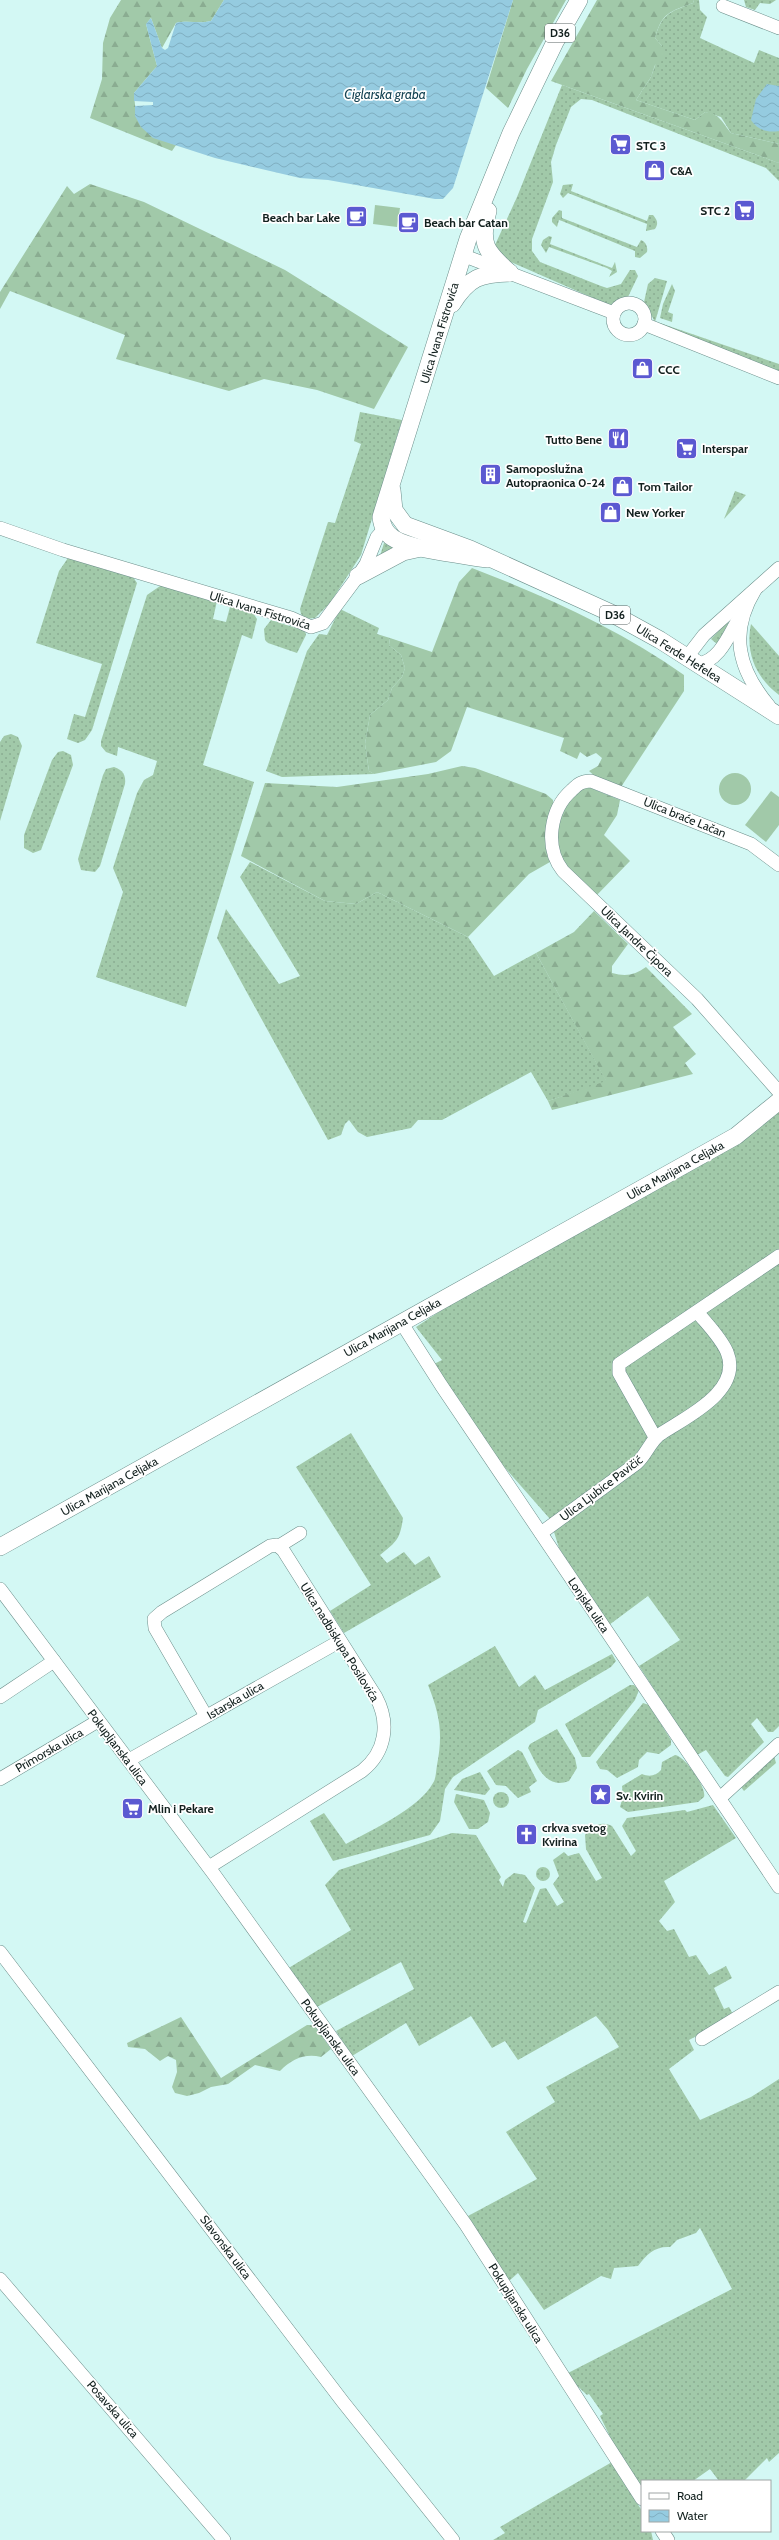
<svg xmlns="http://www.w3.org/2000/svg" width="779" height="2540" viewBox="0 0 779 2540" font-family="Cabin,sans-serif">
<defs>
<pattern id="grass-dots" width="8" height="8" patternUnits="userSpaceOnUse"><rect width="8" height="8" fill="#a1c9a9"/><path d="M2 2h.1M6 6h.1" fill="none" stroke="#8aac91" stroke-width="1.8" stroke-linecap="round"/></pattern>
<pattern id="forest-firs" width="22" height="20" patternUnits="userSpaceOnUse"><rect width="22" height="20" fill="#a1c9a9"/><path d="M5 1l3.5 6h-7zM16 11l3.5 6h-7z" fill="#8aac91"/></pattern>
<pattern id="water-waves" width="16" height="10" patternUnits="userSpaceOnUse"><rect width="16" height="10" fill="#95cbe0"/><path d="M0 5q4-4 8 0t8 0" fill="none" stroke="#7faec0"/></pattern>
</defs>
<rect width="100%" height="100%" fill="#d3f8f4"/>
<g fill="url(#grass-dots)">
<path d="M694,0H699L700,10L707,17L700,38L754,63L759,50L779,58V144L731,133L721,117L705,112L695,120L636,100L651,77L662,46L655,38C662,13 670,12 693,3Z"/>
<path d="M744,0H776L770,4L760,3L755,10L746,7Z"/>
<path d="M562,85L779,163V181L766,168L592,100L581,99L571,107L556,145L551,162L553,182L532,239V251L540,262L601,286L607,288L621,284L630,270H635L638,276L628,297L618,303L609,305L504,259L495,245L517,197Z"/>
<path d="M573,184L571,191L647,221L649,215H653C657,220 659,223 655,229L646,231L647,224L568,193L563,198L560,194L563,185Z"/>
<path d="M559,210L562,211V218L637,247L641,240C646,242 648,247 647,252L640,258L635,257V251L562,221L559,220L557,227L552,222V218Z"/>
<path d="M549,236L552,237L550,244L612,268L615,262L617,272L609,277L612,271L607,268L549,247L546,253L541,245L543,240Z"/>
<path d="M655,278L667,281L655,322L644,302L648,284Z"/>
<path d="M672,284L675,291L668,312L673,314L672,322L660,318L663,304Z"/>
<path d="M660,323L779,364V374L660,326Z"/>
<path d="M360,412L402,420L361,555L330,603L315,618L306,619L301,614L300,609L328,522L335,523L361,444L354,441Z"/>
<path d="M735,491L746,495L724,519Z"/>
<path d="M384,543L402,548L378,562Z"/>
<path d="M68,558L131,574L137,583L92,730L85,740L78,743L67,739L74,714L85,717L102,664L36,643L59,571Z"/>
<path d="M163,584L217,601L213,619L226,622L231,603L253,613L257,619L252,639L242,635L203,765L254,782L186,1007L96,977L123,892L113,868L137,793L144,780L153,775L157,761L118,747L117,756L106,752L101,746V741L147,595Z"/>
<path d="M340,609L379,628L377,634L390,638L389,645L401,655L405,668L402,677L392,688L388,700L370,715L365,744L369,771L374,774L282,777L266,771L307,651L319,634L327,635Z"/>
<path d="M271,620L305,631L306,635L297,653L268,643L265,640L264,629Z"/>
<path d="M728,621V624L717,644L711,639Z"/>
<path d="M751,624L779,656V695C756,678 745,653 751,624Z"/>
<path d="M11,734L18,737L22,746L0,821V742L4,736Z"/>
<path d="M63,751L71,755L73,765L41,850L33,853L24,848V835L52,760L58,752Z"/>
<path d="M114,767C123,770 126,775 125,784L100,866L95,872L81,870L78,859L103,775L106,769Z"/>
<path d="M250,862L325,901L356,904L377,892L468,937L494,976L536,953L607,1082L548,1101L531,1072L442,1120H418L411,1128L367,1137L358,1132L349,1120L345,1124L341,1135L328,1140L217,938L226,909L279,984L300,976L240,877Z"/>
<path d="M779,1111V1726L773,1732H768L757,1718L751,1724L764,1742L728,1777L725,1776L706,1750L697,1755L639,1666L680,1640L648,1596L609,1625L559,1548L550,1519L499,1461L434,1364L442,1360L416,1327L477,1287Z"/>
<path d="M351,1433L403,1518C400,1540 396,1542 380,1555L387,1563L404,1552L415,1565L429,1556L441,1577L344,1633L330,1611L371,1585L296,1467Z"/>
<path d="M495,1646L519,1687L535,1675L545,1690L612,1654L616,1661L611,1667L538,1710L535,1722L453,1777L445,1789L440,1821L430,1835L333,1861L310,1821L324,1813L346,1844C371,1830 419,1809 433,1783C436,1779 436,1771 437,1765C443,1734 440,1715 428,1685Z"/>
<path d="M630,1685H634L639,1690L635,1700L590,1757H582L565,1724Z"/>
<path d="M643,1703L649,1705L671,1740V1745L659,1754L647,1752L639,1760L638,1767L617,1778L607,1770L600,1769L596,1762Z"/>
<path d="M557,1729L575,1758L577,1768L569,1781C545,1790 537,1765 528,1748L530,1744Z"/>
<path d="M518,1750L522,1752L537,1781L529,1787L531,1792L518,1798L506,1786L496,1785L487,1771Z"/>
<path d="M675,1755C685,1756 707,1788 704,1797L698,1802L628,1812L620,1807L623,1796L622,1786L642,1774C649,1777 656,1776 661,1770L662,1762Z"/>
<path d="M774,1756L776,1763L744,1791L741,1787Z"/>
<path d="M480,1772L490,1789L485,1795L454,1790L462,1779Z"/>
<circle cx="501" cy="1800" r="8"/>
<path d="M456,1794L484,1800L490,1813L488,1822L478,1829H469L454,1802Z"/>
<path d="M713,1805L736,1838L664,1881L675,1902L659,1921L667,1931L674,1929L689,1957L696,1955L709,1975L726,1966L732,1978L714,1988L724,2009L729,2007L734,2016L689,2040L694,2050L669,2069L700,2120L751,2097L779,2079V2453L769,2462L767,2458L744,2481H719L710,2469L693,2481H642V2489L617,2451L600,2416L603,2414L589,2394L587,2395L570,2379L568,2373L732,2289L700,2228L696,2233L677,2240L670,2247C655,2246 647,2254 638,2266L614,2268L611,2279L601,2276L544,2310L518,2273L509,2281L468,2216L537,2179L506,2132L555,2102L546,2087L619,2047L608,2030L596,2016L518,2060L505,2041L492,2048L471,2016L419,2046L406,2023L352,2056L336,2031L414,1989L401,1962L317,2007L287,1969L351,1930L325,1885L339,1870L452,1833L476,1835L501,1877L499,1880L503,1887L505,1880L514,1873L525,1875L535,1888L523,1922L526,1923L540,1889L546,1888L557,1906L564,1902L553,1884L559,1876L553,1860L564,1852L568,1856L579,1853L596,1881L602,1878L586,1849L585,1835C592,1827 600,1820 612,1826L631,1856L636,1851L622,1826L627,1818L685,1810L687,1812Z"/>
<circle cx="543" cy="1874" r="7"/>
<path d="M612,2462L642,2511V2531H651L653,2540H493L505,2533L500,2527Z"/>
</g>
<g fill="url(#forest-firs)">
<path d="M121,0H224L211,21C199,24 188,20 176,23L162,48L151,18L146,24L157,66L134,93C136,128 144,134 176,145L172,151L90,118L102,79L103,43L110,18Z"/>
<path d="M513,0H566L527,69L508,108L486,88Z"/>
<path d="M597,0H694L693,3C670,12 662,12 655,38L662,46L664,54L661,62L655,65L651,77L636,100L695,120L705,112C720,114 722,122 731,133L779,144V163L551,81Z"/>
<path d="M90,184L144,202L285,270L408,347L374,409L317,390L264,379L229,391L116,359L125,335L10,291L0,309V292L67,186L74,194Z"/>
<path d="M472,568C545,596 621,630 684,675V691L621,787L598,779L589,771L598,766L602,758L596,753L587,757L580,752L577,759L560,751L564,738L467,707L451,751L436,762L374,774L369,771L365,744L370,715L388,700L392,688L402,677L405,668L401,655L389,645L390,638L432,652L459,582Z"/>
<path d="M462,766L475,768L546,794L553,800V806L550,862L529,874L468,937L377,892L356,904L325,901L241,856L265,783L337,787L428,774Z"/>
<path d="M588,787L620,800L617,815L604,835L630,861L595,897L559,858L556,831L565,801L578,789Z"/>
<path d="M594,911L628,944L612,966V973C626,977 635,975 646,967L692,1014L673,1027L696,1054L685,1063L693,1074L552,1110L548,1101L606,1081L536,953L574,932Z"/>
<path d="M181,2017L221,2078L307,2025H314L331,2049L321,2057C305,2053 292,2059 280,2071L255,2065L228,2084L211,2087L199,2093L187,2096L175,2093L172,2087L177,2072L176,2060L168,2056L160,2061L145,2049L128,2047L127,2043Z"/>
</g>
<g fill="#a1c9a9">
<path d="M375,205L400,208L397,227L373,224Z"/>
<circle cx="735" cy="789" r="16"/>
<path d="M771,791L779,797V825L766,842L745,825Z"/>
</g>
<g fill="url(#water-waves)">
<path d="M224,0H513L453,188L443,199H435L328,180L300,178L215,158L153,138L141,127L135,116V106L153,105V102L134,101V93L157,66L146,24L151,18L162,48L165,50L168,48L176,23C188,20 199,24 211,21Z"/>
<path d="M767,84L779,86V131C768,133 757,130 751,120L756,99Z"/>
</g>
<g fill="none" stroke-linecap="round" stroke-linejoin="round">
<defs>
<g id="minor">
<path d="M723,6L779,28"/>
<path d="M462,255L614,313"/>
<circle cx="629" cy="319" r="16"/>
<path d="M644,324L779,378"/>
<path d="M0,528L63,550L291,618L311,627L323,623L358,576L366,564L377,537L384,529"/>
<path d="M755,590C729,633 738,669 769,706"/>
<path d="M687,657L704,635L779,568"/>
<path d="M697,664C719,662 729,635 739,618"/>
<path d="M779,865L751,844L591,781C582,781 578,784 572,790C550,809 544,847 563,871L697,999L779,1092"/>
<path d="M401,1322L441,1385L779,1887"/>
<path d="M655,1437L619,1373V1364L779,1256"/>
<path d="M541,1533L637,1463C647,1454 651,1439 662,1433C686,1417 743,1391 727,1352C721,1338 708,1325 698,1313"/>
<path d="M279,1546L300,1533"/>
<path d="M0,1589L213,1873L437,2184L466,2225L642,2499"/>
<path d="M0,1697L54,1661"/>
<path d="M206,1716L155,1628L154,1619L162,1612L270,1546L277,1545L283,1550L376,1697C390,1723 386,1752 362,1771L209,1867"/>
<path d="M129,1760L340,1641"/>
<path d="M0,1779L98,1721"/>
<path d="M720,1798L779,1744"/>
<path d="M0,1952L343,2402L453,2540"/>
<path d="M702,2039L779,1992"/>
<path d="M0,2279L224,2540"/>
<path d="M662,2531L668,2540"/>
</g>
<g id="major">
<path d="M488,211C479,244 486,252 510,273"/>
<path d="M452,304C469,277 480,274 510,273"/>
<path d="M392,490L394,510L405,525L470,549L611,613L660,640L779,716"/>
<path d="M487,559C464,555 411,550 393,538C385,533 382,526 381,517L468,239L511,133L555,42L579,0"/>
<path d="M358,576L403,552L421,548"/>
<path d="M0,1547L736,1136L779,1101"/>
</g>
</defs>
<use href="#minor" stroke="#6b8e8a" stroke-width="14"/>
<use href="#major" stroke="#6b8e8a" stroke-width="18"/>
<use href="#minor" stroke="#fff" stroke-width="13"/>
<use href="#major" stroke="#fff" stroke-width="17"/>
</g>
<defs>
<symbol id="supermarket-square" viewBox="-11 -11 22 22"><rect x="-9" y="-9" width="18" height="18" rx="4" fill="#5b59d1" stroke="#fff"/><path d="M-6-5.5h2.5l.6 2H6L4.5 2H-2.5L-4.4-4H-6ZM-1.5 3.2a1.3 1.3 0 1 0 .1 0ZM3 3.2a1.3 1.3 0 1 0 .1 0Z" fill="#fff"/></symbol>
<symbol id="shop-square" viewBox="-11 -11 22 22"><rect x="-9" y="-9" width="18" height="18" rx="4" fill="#5b59d1" stroke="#fff"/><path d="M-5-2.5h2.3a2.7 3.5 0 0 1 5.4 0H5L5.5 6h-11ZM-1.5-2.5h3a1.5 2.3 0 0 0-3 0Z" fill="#fff"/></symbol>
<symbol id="cafe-square" viewBox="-11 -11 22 22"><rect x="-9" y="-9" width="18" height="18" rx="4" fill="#5b59d1" stroke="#fff"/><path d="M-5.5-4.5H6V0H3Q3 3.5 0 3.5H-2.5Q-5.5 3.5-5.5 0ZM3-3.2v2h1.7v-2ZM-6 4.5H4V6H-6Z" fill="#fff"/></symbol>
<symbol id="restaurant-square" viewBox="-11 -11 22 22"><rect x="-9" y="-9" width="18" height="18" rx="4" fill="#5b59d1" stroke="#fff"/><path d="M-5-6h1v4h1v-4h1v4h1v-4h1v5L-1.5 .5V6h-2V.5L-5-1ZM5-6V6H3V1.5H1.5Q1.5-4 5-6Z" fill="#fff"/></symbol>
<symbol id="building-square" viewBox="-11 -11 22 22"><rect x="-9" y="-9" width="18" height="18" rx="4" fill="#5b59d1" stroke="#fff"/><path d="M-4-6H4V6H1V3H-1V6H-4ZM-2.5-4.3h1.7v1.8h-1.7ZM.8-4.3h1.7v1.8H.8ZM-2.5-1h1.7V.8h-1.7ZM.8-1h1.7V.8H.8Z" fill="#fff"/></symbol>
<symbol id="sight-square" viewBox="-11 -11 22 22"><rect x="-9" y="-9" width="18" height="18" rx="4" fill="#5b59d1" stroke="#fff"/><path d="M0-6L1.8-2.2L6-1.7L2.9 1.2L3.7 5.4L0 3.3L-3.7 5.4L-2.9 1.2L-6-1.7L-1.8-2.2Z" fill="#fff"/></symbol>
<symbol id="church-square" viewBox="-11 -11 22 22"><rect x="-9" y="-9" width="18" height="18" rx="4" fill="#5b59d1" stroke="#fff"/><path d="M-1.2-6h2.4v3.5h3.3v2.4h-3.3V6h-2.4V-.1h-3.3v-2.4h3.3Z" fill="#fff"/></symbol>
</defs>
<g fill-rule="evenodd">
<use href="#supermarket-square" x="608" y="132" width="25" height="25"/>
<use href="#shop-square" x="642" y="158" width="25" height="25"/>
<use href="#supermarket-square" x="732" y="198" width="25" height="25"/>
<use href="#cafe-square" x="344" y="204" width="25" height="25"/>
<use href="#cafe-square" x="396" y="210" width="25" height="25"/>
<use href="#shop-square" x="630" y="356" width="25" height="25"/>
<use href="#restaurant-square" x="606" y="426" width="25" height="25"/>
<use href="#supermarket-square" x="674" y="436" width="25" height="25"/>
<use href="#building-square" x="478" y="462" width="25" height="25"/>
<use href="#shop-square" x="610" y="474" width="25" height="25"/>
<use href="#shop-square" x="598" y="500" width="25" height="25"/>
<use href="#sight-square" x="588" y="1782" width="25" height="25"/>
<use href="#supermarket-square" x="120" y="1796" width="25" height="25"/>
<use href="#church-square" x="514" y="1822" width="25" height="25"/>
</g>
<g text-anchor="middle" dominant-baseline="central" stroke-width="3.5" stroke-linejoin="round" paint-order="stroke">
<g fill="#fff" stroke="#596362" stroke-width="1">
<rect x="545" y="24" width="30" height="18" rx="3"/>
<rect x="600" y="606" width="30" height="18" rx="3"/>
</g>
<g font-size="11" font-weight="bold" fill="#12201e">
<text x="560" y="33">D36</text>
<text x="615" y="615">D36</text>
</g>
<g font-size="12" font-weight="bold" fill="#12201e" stroke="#fff" text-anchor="start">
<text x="636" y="145">STC 3</text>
<text x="670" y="170">C&amp;A</text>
<text x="730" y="210" text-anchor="end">STC 2</text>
<text x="340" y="217" text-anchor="end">Beach bar Lake</text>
<text x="424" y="222">Beach bar Catan</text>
<text x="658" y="369">CCC</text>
<text x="602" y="439" text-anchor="end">Tutto Bene</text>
<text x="702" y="448">Interspar</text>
<text x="506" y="468">Samoposlužna<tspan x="506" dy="14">Autopraonica 0-24</tspan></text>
<text x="638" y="486">Tom Tailor</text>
<text x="626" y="512">New Yorker</text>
<text x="616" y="1795">Sv. Kvirin</text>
<text x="148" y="1808">Mlin i Pekare</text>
<text x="542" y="1827">crkva svetog<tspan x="542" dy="14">Kvirina</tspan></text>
</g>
<g font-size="12" fill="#12201e" stroke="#fff">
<text transform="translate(439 333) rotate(-73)">Ulica Ivana Fistrovića</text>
<text transform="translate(260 610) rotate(17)">Ulica Ivana Fistrovića</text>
<text transform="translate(679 653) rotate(32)">Ulica Ferde Hefelea</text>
<text transform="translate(685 817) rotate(22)">Ulica braće Lačan</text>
<text transform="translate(637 941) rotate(44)">Ulica Jandre Čipora</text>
<text transform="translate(675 1170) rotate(-29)">Ulica Marijana Celjaka</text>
<text transform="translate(392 1327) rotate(-29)">Ulica Marijana Celjaka</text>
<text transform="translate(109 1486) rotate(-29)">Ulica Marijana Celjaka</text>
<text transform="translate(601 1488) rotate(-37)">Ulica Ljubice Pavičić</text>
<text transform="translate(589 1605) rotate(56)">Lonjska ulica</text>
<text transform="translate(340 1642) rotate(58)">Ulica nadbiskupa Posilovića</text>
<text transform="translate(235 1700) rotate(-30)">Istarska ulica</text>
<text transform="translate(118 1747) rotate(53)">Pokupljanska ulica</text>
<text transform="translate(49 1750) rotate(-30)">Primorska ulica</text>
<text transform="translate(331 2037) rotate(54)">Pokupljanska ulica</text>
<text transform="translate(226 2247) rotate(53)">Slavonska ulica</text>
<text transform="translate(516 2303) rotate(58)">Pokupljanska ulica</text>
<text transform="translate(113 2409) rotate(49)">Posavska ulica</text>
</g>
<g font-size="13" font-style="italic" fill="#154353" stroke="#fff">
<text x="385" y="94">Ciglarska graba</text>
</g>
</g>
<rect x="641" y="2480" width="130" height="52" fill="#ffffff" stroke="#a0a6a5"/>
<rect x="649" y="2493" width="20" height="6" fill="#ffffff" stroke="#a0a6a5"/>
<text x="677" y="2500" font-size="12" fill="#12201e">Road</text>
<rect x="649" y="2510" width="20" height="12" fill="url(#water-waves)" stroke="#a0a6a5"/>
<text x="677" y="2520" font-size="12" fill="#12201e">Water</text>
</svg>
